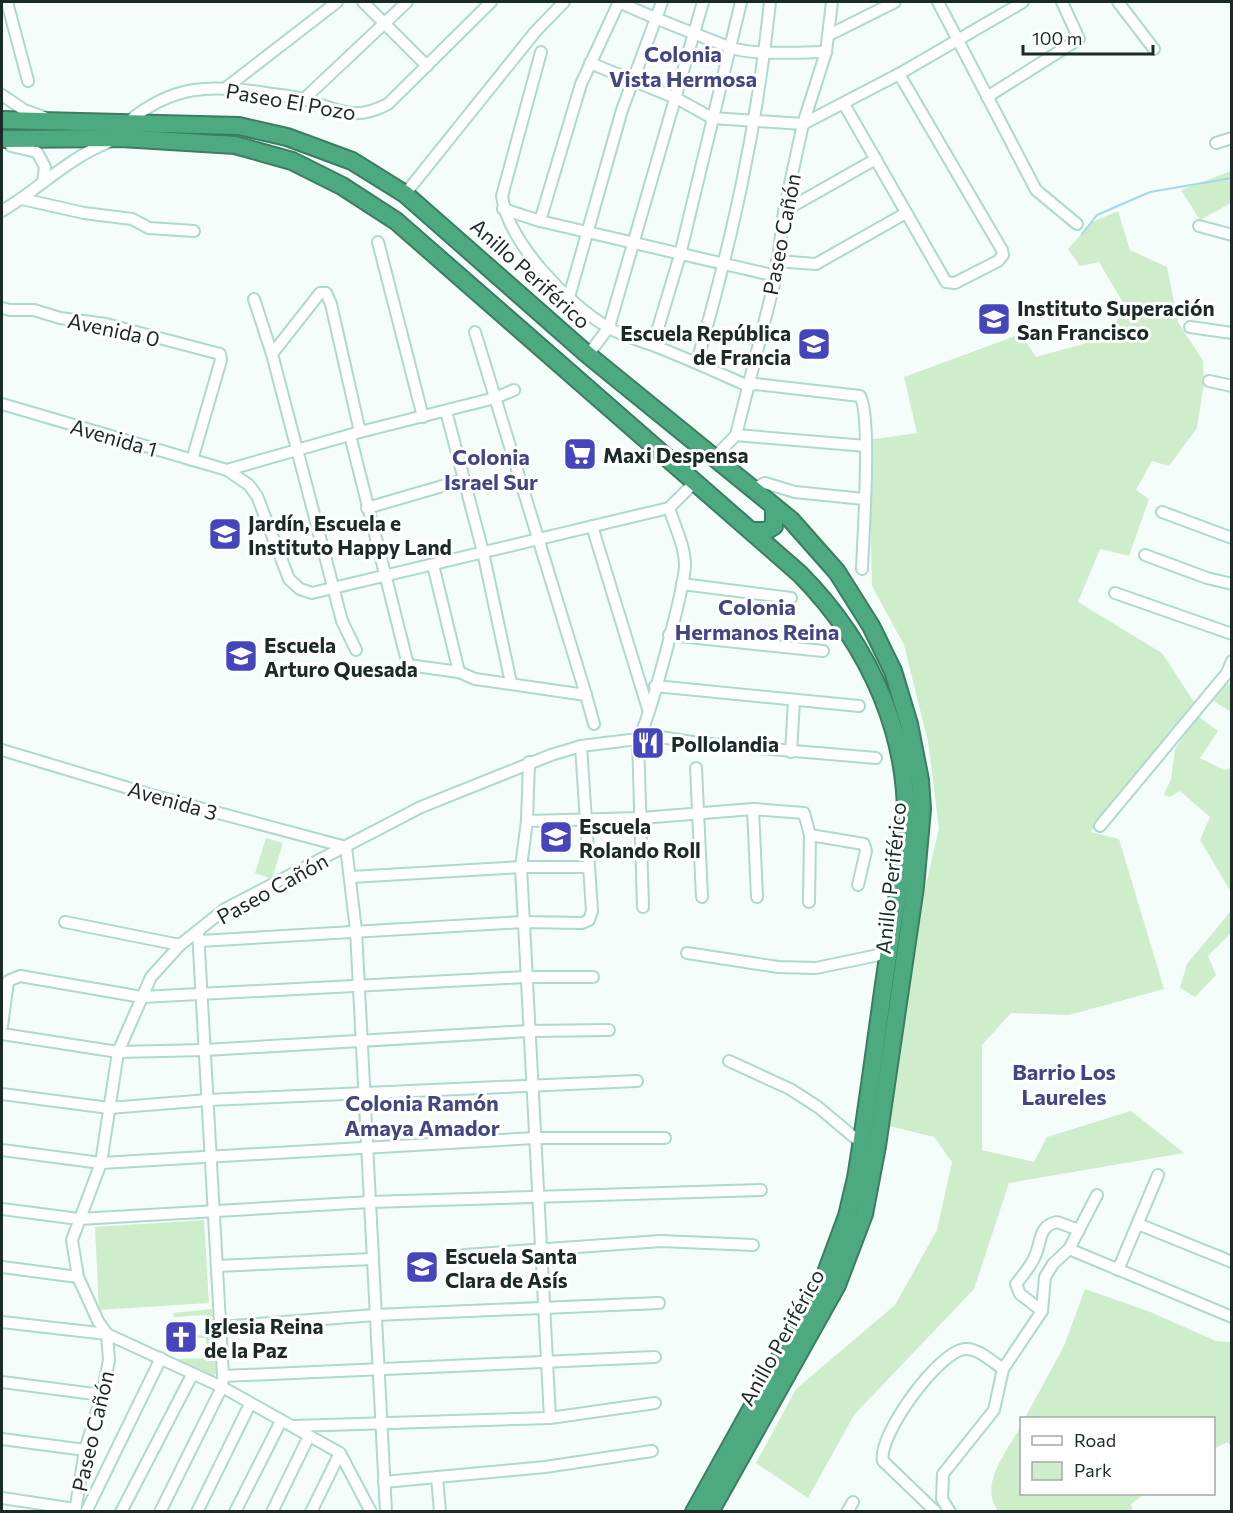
<svg xmlns="http://www.w3.org/2000/svg" width="1233" height="1513" viewBox="0 0 1233 1513" font-family="Commissioner,sans-serif">
<rect width="100%" height="100%" fill="#f5fdfb"/>
<g fill="#ceeecb">
<path d="M1231,171V203L1200,220L1181,190Z"/>
<path d="M1118,211L1130,250L1167,267L1178,322L1203,361L1204,382L1197,428L1169,466L1152,461L1136,490L1149,499L1129,556L1100,549L1078,602L1162,653L1194,702L1091,832L1119,839L1164,989L1069,1015L1011,1013L982,1045V1150L1034,1162L1047,1137L1131,1111L1184,1153L1009,1183L974,1289L854,1415L808,1498L756,1463L796,1389L895,1305L937,1230L952,1162L934,1137L885,1125L919,915L939,828L928,742L904,645L872,586L868,440L917,433L904,377L1021,334L1036,357L1101,339L1127,309L1099,262L1080,266L1068,249L1092,222Z"/>
<path d="M1227,682L1231,685V712L1212,700Z"/>
<path d="M1198,716L1218,731L1200,758L1224,770L1231,768V892L1200,840L1210,817L1180,791L1170,797L1164,795L1171,779L1175,749Z"/>
<path d="M266,838L283,843L272,879L255,873Z"/>
<path d="M1231,911V933L1208,956L1216,975L1195,997L1180,988L1187,964Z"/>
<path d="M204,1220L209,1303L99,1310L95,1227Z"/>
<path d="M1085,1289L1148,1311L1216,1341L1231,1342V1446L1227,1442L1214,1449V1418H1025L1064,1346Z"/>
<path d="M212,1309L217,1373L213,1376L176,1359L207,1358L206,1338H188V1336L208,1335L207,1315L174,1317L173,1313Z"/>
<path d="M1021,1426L1022,1494H1145L1131,1504L1133,1511H998C978,1484 1008,1450 1021,1426Z"/>
</g>
<g fill="none" stroke-linecap="round" stroke-linejoin="round">
<path stroke="#a0d9eb" stroke-width="2" d="M1082,234L1097,215L1150,192L1232,178"/>
<defs>
<g id="minor">
<path d="M7,2L28,81"/>
<path d="M363,2L427,66"/>
<path d="M619,2C655,19 692,33 729,47C752,56 800,52 826,52"/>
<path d="M938,2L1036,190L1077,224"/>
<path d="M1118,2L1154,49"/>
<path d="M829,35L895,2"/>
<path d="M541,52L502,196C508,243 569,305 609,328C625,337 643,341 660,348C690,360 719,373 748,386L756,384L860,396C872,415 863,539 862,569"/>
<path d="M590,63L676,98L712,118L803,124L899,74L1023,2"/>
<path d="M227,87L337,2"/>
<path d="M2,95L24,110L44,117"/>
<path d="M987,97L1079,39L1062,2"/>
<path d="M304,99L407,2"/>
<path d="M844,104L946,282L955,283L998,261L1003,255L1002,250L899,74"/>
<path d="M128,122C172,85 211,84 265,93C278,95 293,96 306,100C340,110 353,122 388,104L491,2"/>
<path d="M1216,143L1232,138"/>
<path d="M11,146L37,152L45,167L43,182"/>
<path d="M405,194L535,32L564,2"/>
<path d="M22,199L84,213L132,219L149,228L194,231"/>
<path d="M503,209L540,221L776,276"/>
<path d="M2,211C39,189 68,158 109,142"/>
<path d="M784,211L876,159"/>
<path d="M540,221L581,84L619,2"/>
<path d="M1199,226L1232,235"/>
<path d="M378,242L423,417"/>
<path d="M777,261L816,264L906,213"/>
<path d="M569,297L622,110L662,2"/>
<path d="M254,299L272,354"/>
<path d="M2,308L10,310H34L60,318L106,324L220,354L221,360L192,460"/>
<path d="M1190,327L1232,333"/>
<path d="M475,332L586,695"/>
<path d="M653,345L680,255L741,2"/>
<path d="M588,355L609,327L703,2"/>
<path d="M697,362C732,240 757,129 770,2"/>
<path d="M1209,381L1232,386"/>
<path d="M2,404L227,470L249,485L257,496L289,579L300,589L312,593L669,508"/>
<path d="M446,411L483,552L511,683"/>
<path d="M350,435L408,665L459,672L475,679L586,695L594,724"/>
<path d="M736,435L866,446"/>
<path d="M714,458L736,435L776,276L784,211L803,124L826,52L832,2"/>
<path d="M227,470L360,432L495,398L514,390"/>
<path d="M752,489L765,483L795,492L864,499"/>
<path d="M367,508L463,480"/>
<path d="M669,508L696,481"/>
<path d="M1162,512L1232,538"/>
<path d="M592,526L648,709"/>
<path d="M1145,555L1207,578L1232,584"/>
<path d="M433,565L459,672"/>
<path d="M682,584L791,598"/>
<path d="M1115,593L1232,634"/>
<path d="M669,635L823,651"/>
<path d="M356,650L342,621L272,354L320,293H326L331,304L360,432"/>
<path d="M655,686L859,706"/>
<path d="M641,734L699,743L876,758"/>
<path d="M638,739L643,907"/>
<path d="M2,750L155,796L346,847"/>
<path d="M791,752L794,701"/>
<path d="M529,762L527,821L521,867L550,1418"/>
<path d="M696,768L702,897"/>
<path d="M753,809L757,897"/>
<path d="M527,821L641,818L753,809L804,813L810,835L809,902"/>
<path d="M1100,826L1227,673L1232,661"/>
<path d="M810,835L864,844L866,851L858,885"/>
<path d="M346,847L356,930L386,1512"/>
<path d="M351,877L521,867H589"/>
<path d="M65,922L180,945"/>
<path d="M200,941L523,922L582,923L589,920L592,911L581,746"/>
<path d="M687,953L778,967L816,968L888,953"/>
<path d="M2,1026L8,981L20,976L142,997L525,977H593"/>
<path d="M2,1034L118,1052L205,1050L529,1031L609,1030"/>
<path d="M729,1061L790,1089L818,1107L861,1143"/>
<path d="M2,1094L109,1108L208,1100L637,1081"/>
<path d="M2,1150L101,1163L535,1138H665"/>
<path d="M2,1209L79,1219L370,1202L761,1190"/>
<path d="M1138,1224L1232,1262"/>
<path d="M1069,1249L1232,1317"/>
<path d="M464,1255L661,1241L753,1245"/>
<path d="M217,1266L373,1259"/>
<path d="M2,1267L78,1277"/>
<path d="M1118,1270L1158,1175"/>
<path d="M1042,1311L1020,1294L1016,1284C1023,1275 1031,1266 1035,1256C1042,1241 1038,1226 1057,1222L1079,1230"/>
<path d="M2,1322L107,1334L222,1387L340,1453L371,1512"/>
<path d="M220,1327L375,1315L659,1303"/>
<path d="M223,1376L655,1357"/>
<path d="M2,1382L102,1395"/>
<path d="M294,1426L550,1418L655,1403"/>
<path d="M2,1439L85,1450"/>
<path d="M437,1477L440,1512"/>
<path d="M384,1482L545,1467L652,1451"/>
<path d="M2,1498L75,1509"/>
<path d="M75,1512L85,1450L102,1395L109,1360L107,1334L98,1321L78,1277L72,1240L101,1163L118,1052L151,977L180,945L225,909L421,807L551,755L581,746L638,739C649,723 684,588 685,566C685,546 675,527 669,508"/>
<path d="M86,1512L161,1358"/>
<path d="M121,1512L192,1375"/>
<path d="M160,1512L222,1387L223,1376L198,931"/>
<path d="M197,1512L250,1404"/>
<path d="M235,1512L281,1421"/>
<path d="M272,1512L309,1436"/>
<path d="M311,1512L340,1453"/>
<path d="M847,1512L853,1502"/>
<path d="M936,1512L883,1461C877,1436 940,1349 966,1349C979,1349 993,1362 1003,1369"/>
<path d="M950,1512L942,1499L943,1474L994,1410L1003,1369L1042,1311L1045,1277L1053,1264L1069,1249L1097,1195"/>
</g>
<g id="highway">
<path d="M2,120L239,126L287,137L352,161L405,194L588,355L791,520L837,572L871,626L893,671L909,724L920,780L922,809L915,887L877,1146L864,1214L837,1285L710,1512"/>
<path d="M2,139L121,138L235,145L292,161L342,186L396,221L800,574C870,645 913,739 905,840C902,879 893,918 888,957C877,1031 868,1105 856,1178L847,1216L824,1278L694,1512"/>
<path d="M752,531H766L774,526V507"/>
</g>
</defs>
<use href="#minor" stroke="#afd8cf" stroke-width="14"/>
<use href="#highway" stroke="#3b7d61" stroke-width="20"/>
<use href="#minor" stroke="#fff" stroke-width="10"/>
<use href="#highway" stroke="#4daa80" stroke-width="16"/>
</g>
<defs>
<symbol id="school-square" viewBox="-11 -11 22 22"><rect x="-9" y="-9" width="18" height="18" rx="4" fill="#4745bb" stroke="#fff"/><path d="M0-5L7-2L0 1L-7-2ZM-4 1L0 2.5L4 1V4Q0 6-4 4Z" fill="#fff"/></symbol>
<symbol id="supermarket-square" viewBox="-11 -11 22 22"><rect x="-9" y="-9" width="18" height="18" rx="4" fill="#4745bb" stroke="#fff"/><path d="M-6-5.5h2.5l.6 2H6L4.5 2H-2.5L-4.4-4H-6ZM-1.5 3.2a1.3 1.3 0 1 0 .1 0ZM3 3.2a1.3 1.3 0 1 0 .1 0Z" fill="#fff"/></symbol>
<symbol id="restaurant-square" viewBox="-11 -11 22 22"><rect x="-9" y="-9" width="18" height="18" rx="4" fill="#4745bb" stroke="#fff"/><path d="M-5-6h1v4h1v-4h1v4h1v-4h1v5L-1.5 .5V6h-2V.5L-5-1ZM5-6V6H3V1.5H1.5Q1.5-4 5-6Z" fill="#fff"/></symbol>
<symbol id="church-square" viewBox="-11 -11 22 22"><rect x="-9" y="-9" width="18" height="18" rx="4" fill="#4745bb" stroke="#fff"/><path d="M-1.2-6h2.4v3.5h3.3v2.4h-3.3V6h-2.4V-.1h-3.3v-2.4h3.3Z" fill="#fff"/></symbol>
</defs>
<g fill-rule="evenodd">
<use href="#school-square" x="975" y="300" width="38" height="38"/>
<use href="#school-square" x="795" y="325" width="38" height="38"/>
<use href="#supermarket-square" x="561" y="435" width="38" height="38"/>
<use href="#school-square" x="206" y="515" width="38" height="38"/>
<use href="#school-square" x="222" y="637" width="38" height="38"/>
<use href="#restaurant-square" x="629" y="724" width="38" height="38"/>
<use href="#school-square" x="537" y="818" width="38" height="38"/>
<use href="#school-square" x="403" y="1248" width="38" height="38"/>
<use href="#church-square" x="162" y="1318" width="38" height="38"/>
</g>
<g text-anchor="middle" dominant-baseline="central" stroke-width="6" stroke-linejoin="round" paint-order="stroke">
<g font-size="21" fill="#1a2a27" stroke="#fff">
<text transform="translate(291 101) rotate(10)">Paseo El Pozo</text>
<text transform="translate(781 234) rotate(-79)">Paseo Cañón</text>
<text transform="translate(531 273) rotate(42)">Anillo Periférico</text>
<text transform="translate(114 329) rotate(12)">Avenida 0</text>
<text transform="translate(114 437) rotate(16)">Avenida 1</text>
<text transform="translate(173 800) rotate(16)">Avenida 3</text>
<text transform="translate(890 878) rotate(-84)">Anillo Periférico</text>
<text transform="translate(272 888) rotate(-29)">Paseo Cañón</text>
<text transform="translate(781 1337) rotate(-61)">Anillo Periférico</text>
<text transform="translate(92 1431) rotate(-77)">Paseo Cañón</text>
</g>
<g font-size="21" font-weight="bold" fill="#1a2a27" stroke="#fff" text-anchor="start">
<text x="1017" y="307">Instituto Superación<tspan x="1017" dy="24">San Francisco</tspan></text>
<text x="791" y="332" text-anchor="end">Escuela República<tspan x="791" dy="24">de Francia</tspan></text>
<text x="603" y="454">Maxi Despensa</text>
<text x="248" y="522">Jardín, Escuela e<tspan x="248" dy="24">Instituto Happy Land</tspan></text>
<text x="264" y="644">Escuela<tspan x="264" dy="24">Arturo Quesada</tspan></text>
<text x="671" y="743">Pollolandia</text>
<text x="579" y="825">Escuela<tspan x="579" dy="24">Rolando Roll</tspan></text>
<text x="445" y="1255">Escuela Santa<tspan x="445" dy="24">Clara de Asís</tspan></text>
<text x="204" y="1325">Iglesia Reina<tspan x="204" dy="24">de la Paz</tspan></text>
</g>
<g font-size="22" font-weight="bold" fill="#424784" stroke="#fff">
<text x="683" y="53">Colonia<tspan x="683" dy="25">Vista Hermosa</tspan></text>
<text x="491" y="456">Colonia<tspan x="491" dy="25">Israel Sur</tspan></text>
<text x="757" y="606">Colonia<tspan x="757" dy="25">Hermanos Reina</tspan></text>
<text x="1064" y="1071">Barrio Los<tspan x="1064" dy="25">Laureles</tspan></text>
<text x="422" y="1102">Colonia Ramón<tspan x="422" dy="25">Amaya Amador</tspan></text>
</g>
</g>
<rect width="1233" height="1513" fill="none" stroke="#1a2a27" stroke-width="6"/>
<rect x="1020" y="1417" width="195" height="78" fill="#ffffff" stroke="#a3aaa9" stroke-width="1.5"/>
<rect x="1032" y="1436" width="30" height="9" fill="#ffffff" stroke="#a3aaa9" stroke-width="1.5"/>
<text x="1074" y="1447" font-size="18" fill="#1a2a27">Road</text>
<rect x="1032" y="1462" width="30" height="18" fill="#ceeecb" stroke="#a3aaa9" stroke-width="1.5"/>
<text x="1074" y="1477" font-size="18" fill="#1a2a27">Park</text>
<path d="M1023 45v9h130v-9" fill="none" stroke="#1a2a27" stroke-width="3"/>
<text x="1032" y="45" font-size="18" fill="#1a2a27" stroke="#ffffff" stroke-width="4.5" paint-order="stroke">100 m</text>
</svg>
